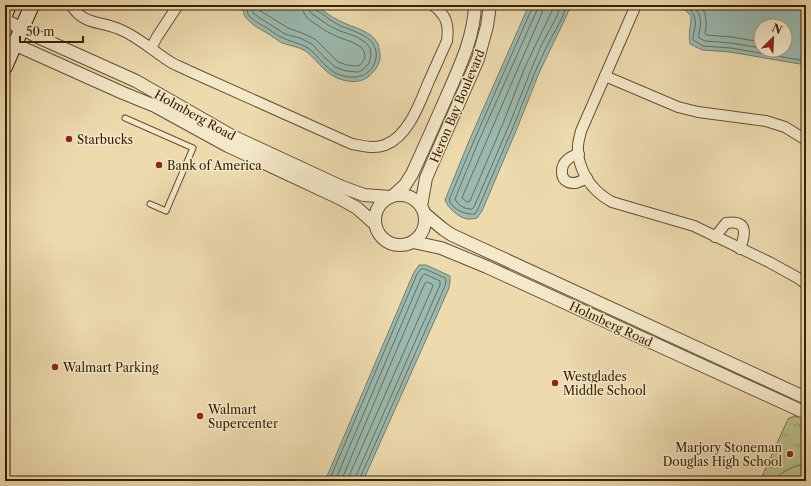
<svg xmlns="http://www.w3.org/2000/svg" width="811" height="486" viewBox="0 0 811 486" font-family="'Libre Caslon Text',serif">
<defs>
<pattern id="grass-tufts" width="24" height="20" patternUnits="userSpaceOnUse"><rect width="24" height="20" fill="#b9c08a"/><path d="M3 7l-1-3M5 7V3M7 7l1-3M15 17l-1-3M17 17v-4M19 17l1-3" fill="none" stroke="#979c6e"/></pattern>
</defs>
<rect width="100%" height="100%" fill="#eddbae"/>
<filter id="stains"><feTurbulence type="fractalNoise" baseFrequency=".005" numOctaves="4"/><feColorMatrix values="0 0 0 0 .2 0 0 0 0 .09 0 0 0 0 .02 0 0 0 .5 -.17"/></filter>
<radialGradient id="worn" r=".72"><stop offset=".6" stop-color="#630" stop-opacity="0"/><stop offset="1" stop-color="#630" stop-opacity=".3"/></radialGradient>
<path fill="url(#grass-tufts)" stroke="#787045" d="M794,416L800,417L806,420V464C793,466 783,472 773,481H760L788,419Z"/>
<path fill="#b9c08a" stroke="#787045" d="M806,464V477L795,481H773C782,471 793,466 806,464Z"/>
<g fill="#9abab1" stroke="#737d6a" fill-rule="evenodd">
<path d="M243,5H314C323,10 331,17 340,21C353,28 371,30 378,44C379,47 379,51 380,53C381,60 378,67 373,72C365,82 355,83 343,80C325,75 320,63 307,52C300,47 291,46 282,43C277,40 272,36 267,33C260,29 252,25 247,19C243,15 243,10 243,5Z"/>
<path d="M529,5H571L565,19L550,50L539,73L518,126L482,211L477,218C474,219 471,219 467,219C458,217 448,208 445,200L469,141Z"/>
<path d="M668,5H800L806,12V65L730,52L702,50L690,44C688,34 691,26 691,16L685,10L669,6ZM761,26H785V50H761Z"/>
<path d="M419,265H426L450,276V281L449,288L363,481H325L414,272Z"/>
</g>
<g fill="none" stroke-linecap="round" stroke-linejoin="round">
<g stroke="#696e58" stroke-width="1">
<path d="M247,5C247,9 247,14 250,17C255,22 264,26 270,30C274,33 278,36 283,38C291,42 300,43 308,48C317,54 323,65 332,71C348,81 372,80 376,58C379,37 355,32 341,26C334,23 328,18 321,13C317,11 314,10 313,5"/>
<path d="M252,5L253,13L260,18L285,34L300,38L312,44L326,59L335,67L346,71L358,72L363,70L369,63L371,56L370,48L365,42L355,36L340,31L328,25L311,13L309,9L308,5"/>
<path d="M258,5L259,10L288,28L302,33L315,39L338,62L347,65L357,66L360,65L364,60L365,56L364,51L361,47L352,42L338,37L326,31L308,19L304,13L302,5"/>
<path d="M532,5V8L473,143L449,200C452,209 465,215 475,214L478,209L514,125L535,72L546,48L562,18L567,5"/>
<path d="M537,5V10L477,145L455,199C457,204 465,210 472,209L474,207L510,123L531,70L541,46L557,16L561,5"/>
<path d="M543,5L542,13L464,193L462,198L467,202L470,201L504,121L525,67L555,5"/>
<path d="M680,5C691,8 697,15 695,27C694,32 693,35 693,40L703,46L731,48L806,61"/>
<path d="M692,5C699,12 702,18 700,29C699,33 698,34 699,38L705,41L731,43L761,48"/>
<path d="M700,5C707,13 707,23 705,33L706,35L732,37L761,42"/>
<path d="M329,481L417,274L421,269H425L445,278L446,281L445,286L360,478V481"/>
<path d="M335,481L422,276L425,274L440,281V285L356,476L355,481"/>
<path d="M341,481L425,283L427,282L432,284L433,286L350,474L349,481"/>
</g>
<defs>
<path id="service" d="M125,118L193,148L166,211L150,204"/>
<g id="minor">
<path d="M71,5C83,25 100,21 119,29C139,37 154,52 172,63C178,66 183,68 189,71L352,144C363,146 374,149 385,145C409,136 420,102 429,81C435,68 441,54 447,41C449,24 447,16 433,5"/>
<path d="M636,5L581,131C580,136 578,141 578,147C577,160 584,177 593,187C598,193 605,198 612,202L694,226L769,262L798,278L806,284"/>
<path d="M151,48L157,37L178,5"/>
<path d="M605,76L678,107L698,112L766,121L785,127L806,140"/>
<path d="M579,154C575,155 570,157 567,160C561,165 559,178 568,182C575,185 581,181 587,178"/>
<path d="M715,237L726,223C748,220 746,233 740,249"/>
</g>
<g id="tertiary">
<path d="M5,20L38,37L136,81L232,136L342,187L364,195L390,197"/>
<path d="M5,40L123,93L155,106L228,146L339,198L357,208L375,224"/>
<circle cx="400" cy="220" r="25"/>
<path d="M394,195L405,185L412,174C424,148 435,123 446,98C459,68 474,38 475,5"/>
<path d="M421,206L426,178L478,59L487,26L490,5"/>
<path d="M425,214L443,229L452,235L806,398"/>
<path d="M413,242L441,248L487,267L806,413"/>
</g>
<g id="secondary">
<path d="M5,15L9,5"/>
<path d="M5,67L32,5"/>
</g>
</defs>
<use href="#service" stroke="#65502c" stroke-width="7"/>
<use href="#minor" stroke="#65502c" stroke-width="12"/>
<use href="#tertiary" stroke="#65502c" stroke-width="14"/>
<use href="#secondary" stroke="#382100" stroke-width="16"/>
<use href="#service" stroke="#f3e8ca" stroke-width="5"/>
<use href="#minor" stroke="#f3e8ca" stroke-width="10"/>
<use href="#tertiary" stroke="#f3e8ca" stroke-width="12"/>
<use href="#secondary" stroke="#f3e8ca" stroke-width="14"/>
</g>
<g fill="#8f2418" stroke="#f3e8ca" stroke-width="1.5">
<circle cx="69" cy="139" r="4"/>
<circle cx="159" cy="165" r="4"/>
<circle cx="55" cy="367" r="4"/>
<circle cx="555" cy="383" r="4"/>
<circle cx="200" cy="416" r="4"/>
<circle cx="790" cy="454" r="4"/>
</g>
<g text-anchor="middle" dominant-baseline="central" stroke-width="3" stroke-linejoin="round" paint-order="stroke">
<g font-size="12" fill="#382100" stroke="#f3e8ca">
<text transform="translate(457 106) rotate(-67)">Heron Bay Boulevard</text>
<text transform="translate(195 115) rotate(29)">Holmberg Road</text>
<text transform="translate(611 324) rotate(25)">Holmberg Road</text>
</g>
<g font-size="12" fill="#382100" stroke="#f3e8ca" text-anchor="start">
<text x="77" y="139">Starbucks</text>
<text x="167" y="165">Bank of America</text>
<text x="63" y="367">Walmart Parking</text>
<text x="563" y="376">Westglades<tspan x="563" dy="14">Middle School</tspan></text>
<text x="208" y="409">Walmart<tspan x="208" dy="14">Supercenter</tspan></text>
<text x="782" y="447" text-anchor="end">Marjory Stoneman<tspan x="782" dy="14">Douglas High School</tspan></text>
</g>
</g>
<rect width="811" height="486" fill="none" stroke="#eddbae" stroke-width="20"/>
<rect x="6" y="6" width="799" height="474" fill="none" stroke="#382100" stroke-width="2"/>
<rect x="10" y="10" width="791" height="466" fill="none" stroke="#382100"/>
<g transform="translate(773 38) rotate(24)"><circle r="19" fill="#f3e8ca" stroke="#a89879"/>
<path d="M0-3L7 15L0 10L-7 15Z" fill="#8f2418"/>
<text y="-6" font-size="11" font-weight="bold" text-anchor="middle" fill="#382100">N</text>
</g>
<path d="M20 36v6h63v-6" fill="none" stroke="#382100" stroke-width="2"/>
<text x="26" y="36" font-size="12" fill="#382100" stroke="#f3e8ca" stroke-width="3" paint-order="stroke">50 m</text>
<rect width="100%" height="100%" filter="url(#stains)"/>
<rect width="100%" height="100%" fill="url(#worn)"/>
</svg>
